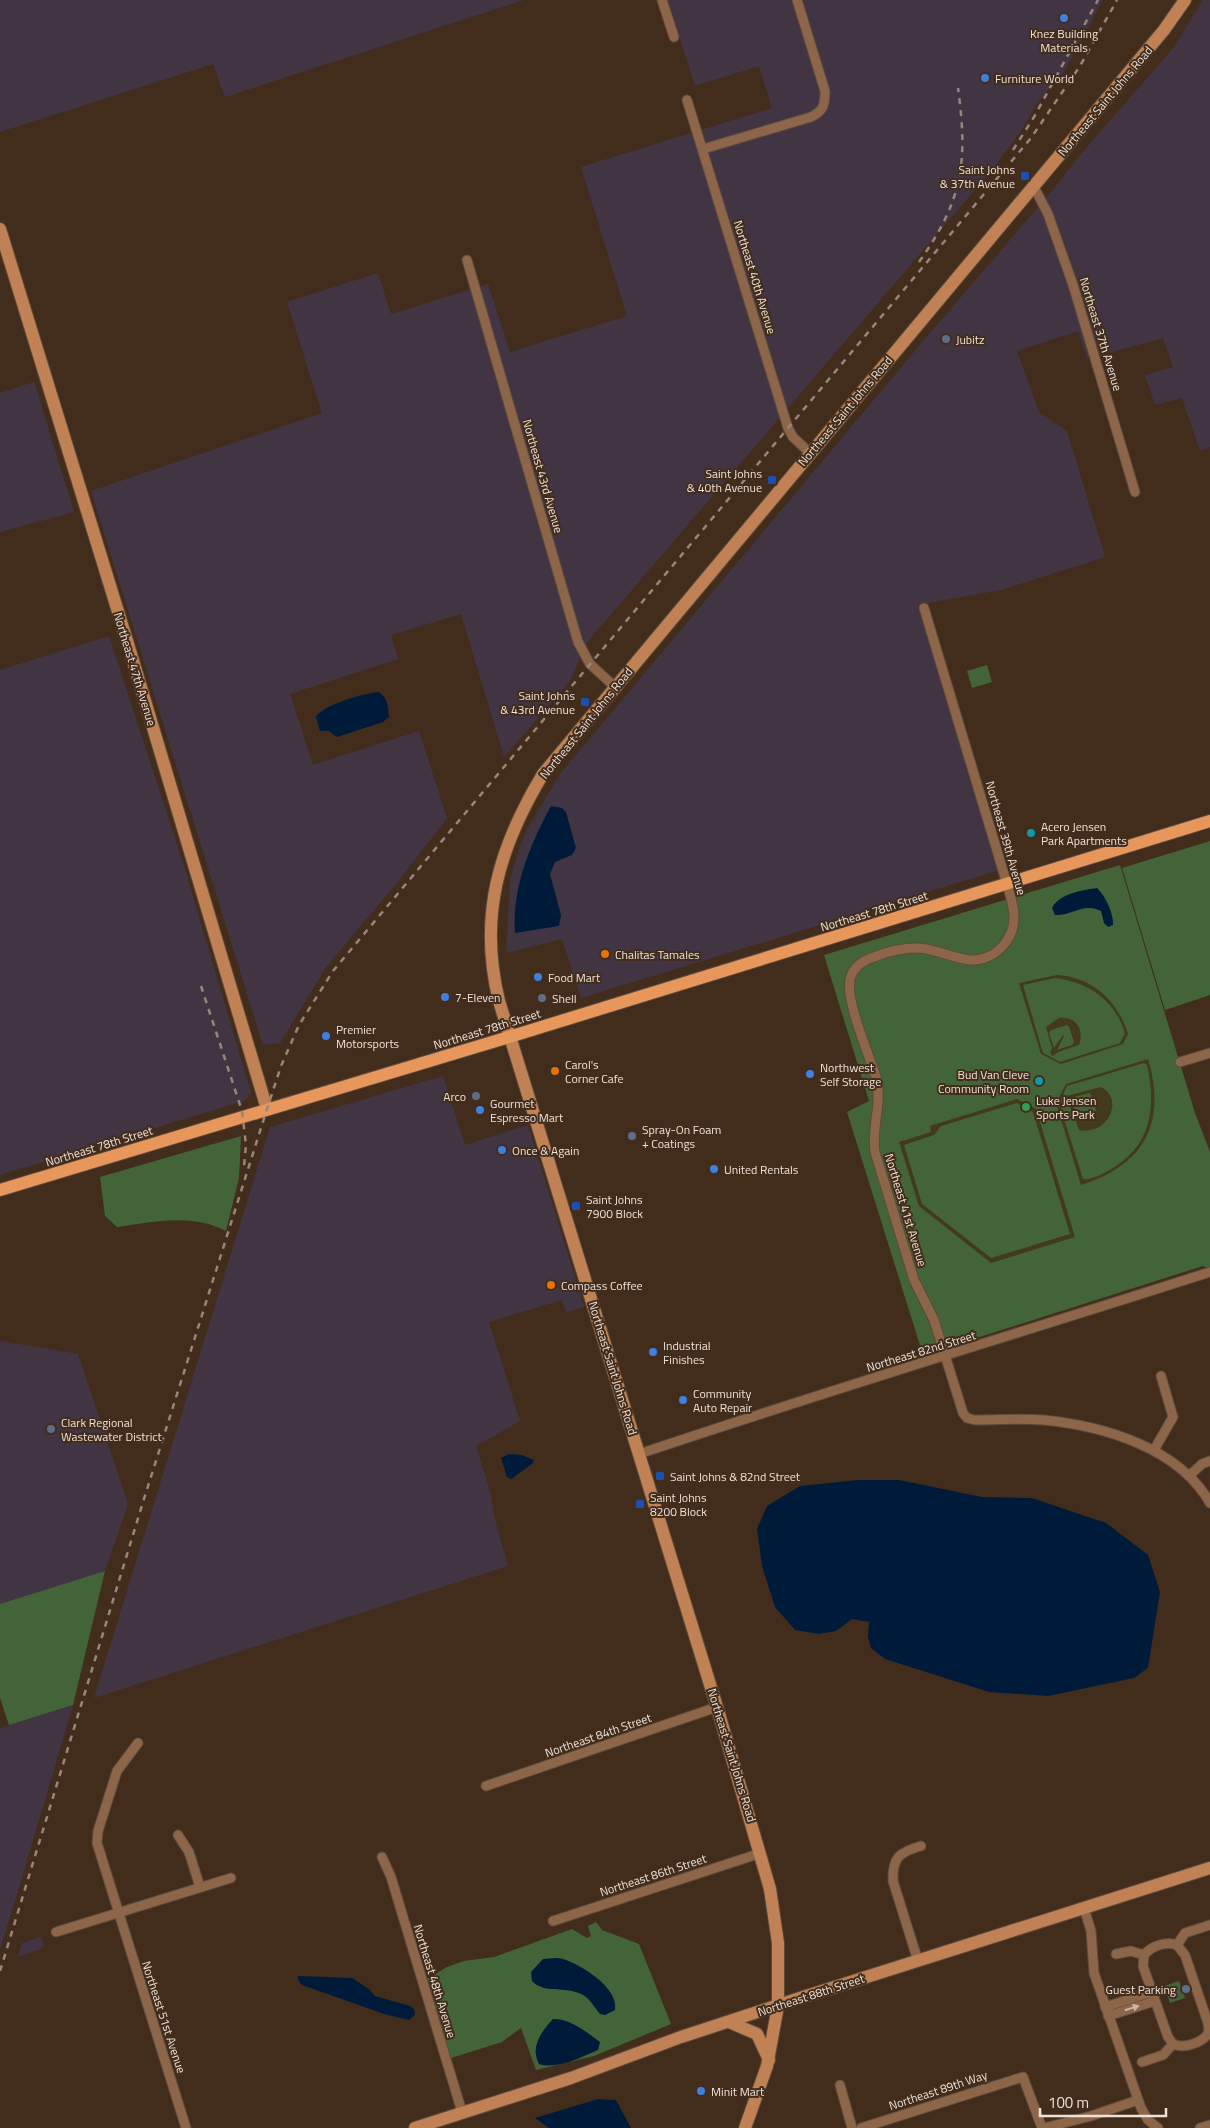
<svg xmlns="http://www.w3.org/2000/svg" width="1210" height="2128" viewBox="0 0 1210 2128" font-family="'Titillium Web',sans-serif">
<rect width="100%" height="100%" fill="#422d1d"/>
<g fill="#423543">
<path d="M0,0H524L225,97L213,64L0,132Z"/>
<path d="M668,0H1103L1064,72L1037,103L1021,131L991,171L588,641L570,681L504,757L461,614L391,635L398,659L290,694L313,765L419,731L447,818L397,883L326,967L280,1043L263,1045L91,491L322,413L287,302L378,273L391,314L488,284L510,352L627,316L581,167L772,108L759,66L695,86Z"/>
<path d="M1203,0H1210V447L1200,451L1182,398L1155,405L1145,375L1173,367L1163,338L1087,359L1078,331L1017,351L1039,412L1067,431L1105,557L1001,590L922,604L1006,868L581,998L562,939L506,953L510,880L518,852L527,829L560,774L925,339L1053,190L1075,161L1174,47Z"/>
<path d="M34,382L74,512L0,532V393Z"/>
<path d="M109,636L183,863L251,1093L244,1101L0,1175V670Z"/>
<path d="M443,1076L465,1145L528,1125L584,1307L566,1312L562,1300L489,1322L520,1421L476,1446L491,1495L494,1516L508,1566L94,1698L270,1127Z"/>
<path d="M0,1341L78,1354L128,1504L105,1571L0,1604Z"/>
<path d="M73,1705L18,1891L0,1949V1728Z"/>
<path d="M41,1937L44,1945L41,1949L18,1957L22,1943Z"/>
</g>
<g fill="#436438">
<path d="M987,665L992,682L972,688L967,671Z"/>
<path d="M1210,841V995L1165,1010L1122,868Z"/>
<path d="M1120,865L1195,1113L1210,1152V1269L1203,1266L923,1355L847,1112L869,1101L824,955Z"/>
<path d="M241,1136L239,1178L226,1231C192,1213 153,1222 117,1227L105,1216L100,1177Z"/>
<path d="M105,1571L73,1705L9,1725L0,1698V1604Z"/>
<path d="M596,1922L602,1930L639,1944L671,2024L594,2056L536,2070L521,2028L502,2042L451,2058L425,1980L447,1967L464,1961L494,1957L572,1929L587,1938L591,1936L588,1926Z"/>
<path d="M1179,1981L1185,1998L1170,2003L1164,1986Z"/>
</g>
<g fill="#423a1a" fill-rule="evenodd">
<path d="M1057,975C1092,977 1118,1001 1128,1034L1123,1044L1061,1064L1041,1054L1019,983ZM1055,978C1088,982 1115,1000 1125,1033L1120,1043L1060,1062L1043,1053L1023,985Z"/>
<path d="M1059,1018C1076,1016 1085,1030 1079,1045L1058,1052L1053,1056L1050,1053L1052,1048L1046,1027ZM1067,1025L1069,1027L1074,1042L1072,1045L1057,1050L1064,1036L1063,1035L1054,1048L1049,1033L1051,1030Z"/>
<path d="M1148,1059C1167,1122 1145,1165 1081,1185L1056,1103L1066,1084ZM1144,1063L1147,1065C1157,1108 1151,1148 1108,1171C1101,1175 1090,1180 1083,1179L1059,1103L1067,1086Z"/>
<path d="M1101,1087C1125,1099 1108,1136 1079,1130L1066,1096ZM1089,1093L1091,1095L1096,1110L1095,1113L1080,1118L1077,1116L1072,1101L1087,1106L1074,1097Z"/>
<path d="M1017,1099L1036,1109L1075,1237L991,1263L919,1206L899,1142L931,1132L930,1126ZM1017,1103L1033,1112L1070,1234L991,1258L922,1204L904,1145L934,1135L941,1126Z"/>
</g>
<g fill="#001b39">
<path d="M379,692C388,698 388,707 389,717L383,722L337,737L329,731H320L316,717C322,705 365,693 379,692Z"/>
<path d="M551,806L562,808L566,812L576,848L572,855L555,862L550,874L561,915L559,926L515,933C512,887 530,845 551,806Z"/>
<path d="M1097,888C1105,895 1114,914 1113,925L1108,927L1104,923L1101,911C1084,902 1072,916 1055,915L1052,908C1059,894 1082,890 1097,888Z"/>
<path d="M509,1454L522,1455L534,1460L532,1464L511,1479L507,1477L501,1458Z"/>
<path d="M858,1480H899L982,1497L1032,1498L1106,1523L1148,1555L1160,1592L1148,1668L1134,1678L1048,1696L989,1692L885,1659L871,1648L868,1637L869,1622L852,1619L836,1631L819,1634L795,1630L775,1607L762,1566L757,1529L767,1506L800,1486Z"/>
<path d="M543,1959C549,1959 557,1957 563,1959C582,1965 619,1988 615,2010L605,2015L600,2014C594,2007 590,1998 581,1994C566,1986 544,1994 532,1981L531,1972Z"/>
<path d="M298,1976L352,1978L369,1989L375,1996L410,2006L414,2009L415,2015L409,2020L384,2014L302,1985L298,1980Z"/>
<path d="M553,2019C571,2019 585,2031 600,2042L598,2050C582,2057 556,2070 539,2064C530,2047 541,2032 553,2019Z"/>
<path d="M598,2099L616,2100L631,2128H549L535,2118Z"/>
</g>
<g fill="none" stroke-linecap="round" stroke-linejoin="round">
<defs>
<g id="street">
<path d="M662,0L674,37"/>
<path d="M687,100L788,428L793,437L810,453"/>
<path d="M703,149L811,117C824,111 825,104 825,91L797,0"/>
<path d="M1034,187L1048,214L1073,285L1135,492"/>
<path d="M467,260L578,642L590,664L615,687"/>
<path d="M924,608L1007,884C1010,895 1014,906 1014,917C1014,941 994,961 970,960C952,958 936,949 918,948C903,948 888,951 874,957C864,960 855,966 851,976C843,996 869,1054 876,1077C883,1103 871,1127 875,1152L914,1280L934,1320L963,1413L967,1418L975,1420C998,1420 1021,1418 1044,1420C1104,1426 1179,1448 1210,1503"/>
<path d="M1180,1062L1210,1053"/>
<path d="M1154,1450L1173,1417L1161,1376"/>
<path d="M639,1454C829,1390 1020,1333 1210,1272"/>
<path d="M1190,1475L1202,1464L1210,1461"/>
<path d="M138,1743L117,1771L98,1831L97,1843L186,2128"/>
<path d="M486,1786L717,1707"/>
<path d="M178,1835L189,1852L200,1887"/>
<path d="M382,1857L391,1877L462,2112"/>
<path d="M1084,1908L1091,1931L1094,1973L1141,2108L1148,2120L1158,2128"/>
<path d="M553,1921L761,1853"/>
<path d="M56,1932L231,1878"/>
<path d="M1177,1945L1185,1955L1208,2023L1209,2032"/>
<path d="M1177,1945L1185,1933L1210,1925"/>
<path d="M1116,1954L1131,1951L1144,1955"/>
<path d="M1144,1955L1143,1966L1168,2037L1173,2044"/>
<path d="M1144,1955C1151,1946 1166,1941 1177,1945"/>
<path d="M918,1961L893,1881C892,1857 900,1852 921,1846"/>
<path d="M1105,2007L1152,1992"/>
<path d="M1108,2016L1155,2001"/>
<path d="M1173,2044C1184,2049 1203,2043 1209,2032"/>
<path d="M1142,2062L1163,2055L1173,2044"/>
<path d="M840,2085L852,2128"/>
<path d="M861,2128L1023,2077L1042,2128"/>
<path d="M1044,2128L1091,2116L1138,2100"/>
<path d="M1200,2128L1210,2125"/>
</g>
<g id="secondary">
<path d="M0,229L128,644L267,1109"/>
<path d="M729,2022L757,2034L769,2060"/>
<path d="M415,2128L571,2078L681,2037L797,1999L1210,1868"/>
<path d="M745,2128L767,2066L778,2006V1943L770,1889L717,1707L499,1001C478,916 499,847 543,774L1164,30L1185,0"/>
</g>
<path id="primary" d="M0,1190L509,1037L1210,821"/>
</defs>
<use href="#street" stroke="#5e4a3b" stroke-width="11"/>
<use href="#secondary" stroke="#5e4a3b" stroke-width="14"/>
<use href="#primary" stroke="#5e4a3b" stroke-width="14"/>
<use href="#street" stroke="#8d664a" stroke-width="9"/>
<use href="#secondary" stroke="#c08254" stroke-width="12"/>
<use href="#primary" stroke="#e7975b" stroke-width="12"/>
<g stroke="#988679" stroke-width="2.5" stroke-dasharray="6 6" stroke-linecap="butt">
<path d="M1013,150L1034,117L1098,0"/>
<path d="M919,262C963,200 968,162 958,88"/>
<path d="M201,986L242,1111L246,1145L244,1166"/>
<path d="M0,1971L143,1502L267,1109L281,1066L299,1025L333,971L1031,138L1080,66L1117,0"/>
</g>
</g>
<defs><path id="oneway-solid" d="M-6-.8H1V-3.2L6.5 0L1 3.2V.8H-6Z" transform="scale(1.25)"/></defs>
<use fill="#cdb6a6" href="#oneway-solid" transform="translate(1132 2008) rotate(-18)"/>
<g fill="#3f7fe0" stroke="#422d1d" stroke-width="2">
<circle cx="1064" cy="18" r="5"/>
<circle cx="985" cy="78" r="5"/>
<circle cx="538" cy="977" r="5"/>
<circle cx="445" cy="997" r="5"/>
<circle cx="326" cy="1036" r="5"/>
<circle cx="810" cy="1074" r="5"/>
<circle cx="480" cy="1110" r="5"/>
<circle cx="502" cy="1150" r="5"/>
<circle cx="714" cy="1169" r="5"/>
<circle cx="653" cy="1352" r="5"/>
<circle cx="683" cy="1400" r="5"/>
<circle cx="701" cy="2091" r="5"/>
</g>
<g fill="#1a4fb4" stroke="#422d1d" stroke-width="2">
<rect x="1020" y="171" width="10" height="10" rx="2.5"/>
<rect x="767" y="475" width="10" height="10" rx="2.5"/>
<rect x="580" y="697" width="10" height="10" rx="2.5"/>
<rect x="571" y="1201" width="10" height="10" rx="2.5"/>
<rect x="655" y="1471" width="10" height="10" rx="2.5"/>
<rect x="635" y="1499" width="10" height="10" rx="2.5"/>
</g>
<g fill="#5c6f8a" stroke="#422d1d" stroke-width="2">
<circle cx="946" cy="339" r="5"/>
<circle cx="542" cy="998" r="5"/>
<circle cx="476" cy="1096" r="5"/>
<circle cx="632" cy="1136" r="5"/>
<circle cx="51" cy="1429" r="5"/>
<circle cx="1186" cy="1989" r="5"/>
</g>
<g fill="#0f9aa8" stroke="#422d1d" stroke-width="2">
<circle cx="1031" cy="833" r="5"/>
<circle cx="1039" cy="1081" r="5"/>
</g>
<g fill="#e8710a" stroke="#422d1d" stroke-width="2">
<circle cx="605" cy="954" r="5"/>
<circle cx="555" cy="1071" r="5"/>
<circle cx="551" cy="1285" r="5"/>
</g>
<circle fill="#2e9e5b" stroke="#422d1d" stroke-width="2" cx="1026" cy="1107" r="5"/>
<g text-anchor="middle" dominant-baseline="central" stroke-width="4" stroke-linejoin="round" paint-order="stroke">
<g font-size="12" fill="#efe1d7" stroke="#422d1d" text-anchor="start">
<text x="1064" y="33" text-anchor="middle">Knez Building<tspan x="1064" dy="14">Materials</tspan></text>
<text x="995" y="78">Furniture World</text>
<text x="1015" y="169" text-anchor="end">Saint Johns<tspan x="1015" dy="14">&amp; 37th Avenue</tspan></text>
<text x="956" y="339">Jubitz</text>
<text x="762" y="473" text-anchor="end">Saint Johns<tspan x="762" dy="14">&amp; 40th Avenue</tspan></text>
<text x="575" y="695" text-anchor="end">Saint Johns<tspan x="575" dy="14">&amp; 43rd Avenue</tspan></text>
<text x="1041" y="826">Acero Jensen<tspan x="1041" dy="14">Park Apartments</tspan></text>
<text x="615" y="954">Chalitas Tamales</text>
<text x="548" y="977">Food Mart</text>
<text x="455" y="997">7-Eleven</text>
<text x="552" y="998">Shell</text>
<text x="336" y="1029">Premier<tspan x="336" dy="14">Motorsports</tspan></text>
<text x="565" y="1064">Carol's<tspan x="565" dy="14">Corner Cafe</tspan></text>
<text x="820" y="1067">Northwest<tspan x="820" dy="14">Self Storage</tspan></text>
<text x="1029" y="1074" text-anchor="end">Bud Van Cleve<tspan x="1029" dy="14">Community Room</tspan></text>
<text x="466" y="1096" text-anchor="end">Arco</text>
<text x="1036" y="1100">Luke Jensen<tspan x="1036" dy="14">Sports Park</tspan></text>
<text x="490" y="1103">Gourmet<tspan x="490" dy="14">Espresso Mart</tspan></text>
<text x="642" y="1129">Spray-On Foam<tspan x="642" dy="14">+ Coatings</tspan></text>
<text x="512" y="1150">Once &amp; Again</text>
<text x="724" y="1169">United Rentals</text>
<text x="586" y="1199">Saint Johns<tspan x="586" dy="14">7900 Block</tspan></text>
<text x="561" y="1285">Compass Coffee</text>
<text x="663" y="1345">Industrial<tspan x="663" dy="14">Finishes</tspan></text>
<text x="693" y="1393">Community<tspan x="693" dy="14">Auto Repair</tspan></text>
<text x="61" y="1422">Clark Regional<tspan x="61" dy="14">Wastewater District</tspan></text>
<text x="670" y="1476">Saint Johns &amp; 82nd Street</text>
<text x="650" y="1497">Saint Johns<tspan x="650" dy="14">8200 Block</tspan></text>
<text x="1176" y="1989" text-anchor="end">Guest Parking</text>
<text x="711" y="2091">Minit Mart</text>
</g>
<g font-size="12" fill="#efe1d7" stroke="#422d1d">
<text transform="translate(1105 101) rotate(-50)">Northeast Saint Johns Road</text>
<text transform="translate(755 277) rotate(73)">Northeast 40th Avenue</text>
<text transform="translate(1101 334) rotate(73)">Northeast 37th Avenue</text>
<text transform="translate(845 411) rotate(-50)">Northeast Saint Johns Road</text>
<text transform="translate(543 476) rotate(74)">Northeast 43rd Avenue</text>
<text transform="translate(135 669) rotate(73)">Northeast 47th Avenue</text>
<text transform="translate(586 723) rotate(-51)">Northeast Saint Johns Road</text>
<text transform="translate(1006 838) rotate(74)">Northeast 39th Avenue</text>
<text transform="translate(874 911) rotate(-17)">Northeast 78th Street</text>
<text transform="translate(487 1029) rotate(-17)">Northeast 78th Street</text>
<text transform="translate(99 1146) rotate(-17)">Northeast 78th Street</text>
<text transform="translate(906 1210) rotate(73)">Northeast 41st Avenue</text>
<text transform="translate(921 1351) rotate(-17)">Northeast 82nd Street</text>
<text transform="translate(613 1368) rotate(73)">Northeast Saint Johns Road</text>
<text transform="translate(598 1735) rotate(-19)">Northeast 84th Street</text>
<text transform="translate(732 1755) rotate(73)">Northeast Saint Johns Road</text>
<text transform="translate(653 1875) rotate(-18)">Northeast 86th Street</text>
<text transform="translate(435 1981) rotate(73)">Northeast 48th Avenue</text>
<text transform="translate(811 1995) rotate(-18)">Northeast 88th Street</text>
<text transform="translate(164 2017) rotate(72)">Northeast 51st Avenue</text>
<text transform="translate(938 2090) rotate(-18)">Northeast 89th Way</text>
</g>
</g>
<path d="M1040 2108v8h126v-8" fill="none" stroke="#efe1d7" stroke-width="2.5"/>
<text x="1048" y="2108" font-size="15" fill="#efe1d7" stroke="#422d1d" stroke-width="4" paint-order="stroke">100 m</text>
</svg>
